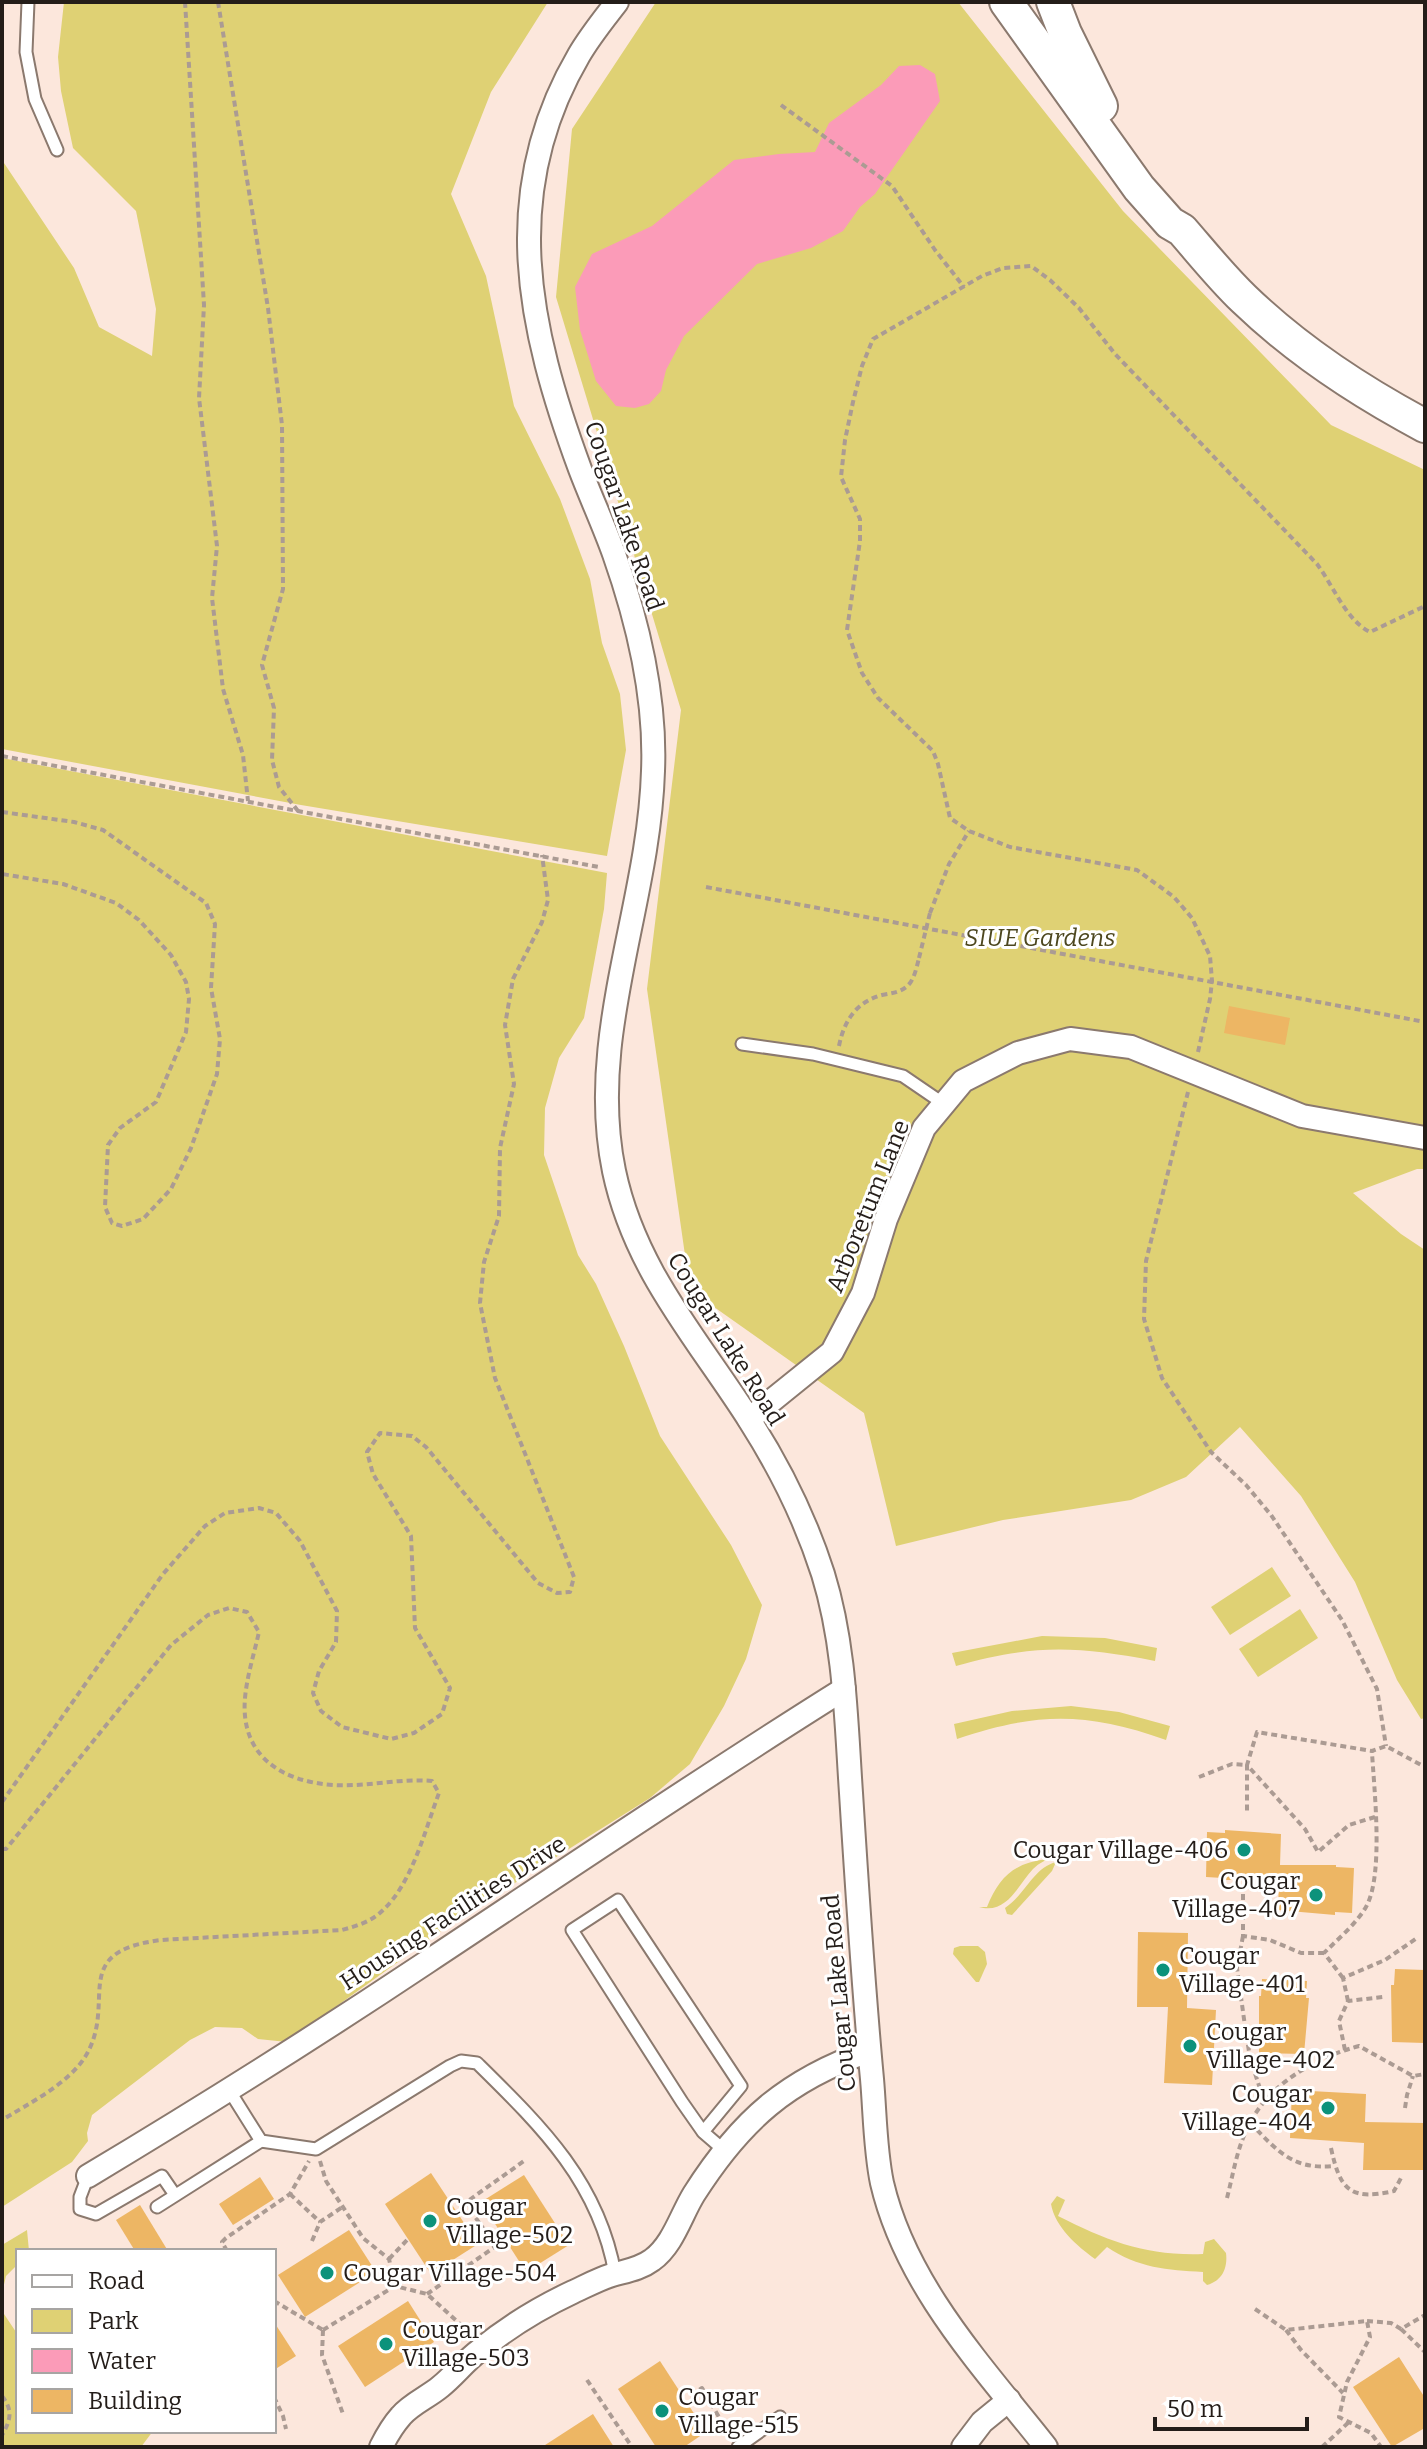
<svg xmlns="http://www.w3.org/2000/svg" width="1427" height="2449" viewBox="0 0 1427 2449" font-family="Bitter,serif">
<rect width="100%" height="100%" fill="#fce7dc"/>
<g fill="#dfd174">
<path d="M64,2H548L491,92L451,194L486,276L514,406L560,499L590,579L602,643L620,694L626,750L607,856L301,805L2,749V160L74,268L99,327L152,356L156,309L136,211L73,148L61,91L58,57Z"/>
<path d="M656,2H958L1123,211L1331,425L1425,470V1169H1417L1353,1193L1401,1234L1425,1250V1718L1421,1719L1397,1680L1355,1582L1301,1496L1240,1427L1186,1477L1131,1500L1003,1520L896,1546L864,1413L690,1290L647,989L681,710L556,297L572,129Z"/>
<path d="M2,758L607,873L604,909L584,1018L559,1058L545,1108L544,1155L578,1255L596,1284L624,1346L660,1436L731,1545L762,1605L746,1659L724,1706L690,1764L650,1798L459,1918L287,2042L258,2039L242,2028L215,2027L190,2040L92,2115L87,2133L88,2141L72,2162L2,2207Z"/>
<path d="M1272,1567L1291,1596L1230,1635L1211,1607Z"/>
<path d="M1300,1609L1318,1638L1258,1677L1239,1649Z"/>
<path d="M1042,1636L1105,1638L1157,1648L1155,1661C1077,1646 1033,1644 956,1666L952,1653Z"/>
<path d="M1071,1706L1119,1712L1170,1726L1166,1740C1086,1712 1037,1712 957,1739L954,1724L1012,1711Z"/>
<path d="M1047,1845H1051L1055,1856C1047,1859 1039,1863 1033,1869C1018,1885 1007,1915 979,1907H987C999,1877 1014,1863 1047,1859Z"/>
<path d="M1056,1862L1052,1871L1012,1915L1007,1914L1005,1908C1025,1895 1033,1868 1056,1862Z"/>
<path d="M960,1946H978L985,1952L987,1964L979,1982H976L953,1954L954,1948Z"/>
<path d="M1057,2196L1065,2200L1058,2216C1108,2241 1145,2256 1203,2254L1205,2242L1214,2239L1226,2253C1228,2268 1222,2281 1207,2285L1203,2281V2272C1167,2270 1138,2268 1107,2247L1095,2259C1077,2246 1055,2227 1051,2204Z"/>
<path d="M27,2230L29,2251H18V2264L6,2276L2,2293V2245Z"/>
<path d="M2,2311L18,2335V2431H153L141,2447H2Z"/>
</g>
<path fill="#fb9bb8" d="M920,65L935,74L940,101L875,194L860,207L843,231L811,248L757,264L684,336L666,370L661,391L649,404L635,408L616,406L596,381L580,330L575,287L592,254L652,226L734,160L779,154L815,152L829,123L881,85L899,66Z"/>
<g fill="#edb664">
<path d="M1229,1006L1290,1018L1285,1045L1224,1033Z"/>
<path d="M1225,1830L1281,1834L1280,1865H1336V1867L1354,1868L1352,1913L1335,1912V1915L1278,1910L1279,1880H1223V1878L1206,1877L1207,1832L1225,1833Z"/>
<path d="M1138,1932L1188,1933L1187,2008L1216,2010L1212,2085L1164,2083L1168,2007H1137Z"/>
<path d="M1395,1969L1425,1970V2043L1392,2042L1391,1985H1394Z"/>
<path d="M1262,1979L1307,1981L1306,1998H1309L1304,2054L1259,2053V1996H1261Z"/>
<path d="M1292,2090L1366,2094L1365,2122L1425,2123V2170H1363L1364,2143L1290,2138Z"/>
<path d="M431,2173L478,2244L431,2274L385,2204Z"/>
<path d="M524,2175L569,2245L526,2272L481,2202Z"/>
<path d="M260,2177L274,2199L233,2225L219,2204Z"/>
<path d="M140,2205L168,2251H135L116,2220Z"/>
<path d="M349,2230L376,2272L305,2317L278,2275Z"/>
<path d="M408,2301L434,2342L365,2387L338,2346Z"/>
<path d="M274,2322L296,2356L274,2370Z"/>
<path d="M1399,2357L1425,2398V2432L1423,2429L1392,2447L1353,2387Z"/>
<path d="M660,2361L706,2432L684,2447H656L618,2389Z"/>
<path d="M593,2414L614,2447H542Z"/>
</g>
<g fill="none" stroke-linecap="round" stroke-linejoin="round">
<defs>
<g id="lane">
<path d="M28,2L26,52L35,99L57,150"/>
<path d="M742,1044L813,1054L903,1076L944,1104"/>
<path d="M229,2090L261,2141L316,2149L450,2066L461,2061L477,2063C541,2126 599,2182 615,2274"/>
<path d="M703,2132L741,2086L618,1900L572,1930L682,2102L703,2132L725,2151"/>
<path d="M88,2176L80,2197V2209L96,2214L162,2176L175,2195"/>
<path d="M157,2207L261,2141"/>
<path d="M738,2447L780,2417"/>
</g>
<g id="street">
<path d="M617,2C604,19 590,36 579,55C498,193 528,328 580,469C591,498 604,526 614,554C638,622 656,699 653,771C649,906 586,1036 614,1171C635,1271 698,1339 750,1421C780,1468 806,1521 823,1574C845,1645 846,1720 851,1793C857,1889 863,1984 872,2079C875,2113 875,2150 882,2183C906,2286 983,2367 1046,2447"/>
<path d="M749,1419L832,1352L863,1293L886,1219L924,1128L963,1081L1018,1053L1070,1039L1131,1047L1302,1116L1425,1138"/>
<path d="M88,2176C203,2107 316,2036 427,1962C566,1870 703,1777 844,1689"/>
<path d="M381,2447C386,2437 393,2425 401,2416C411,2404 428,2397 440,2387C454,2376 465,2361 480,2350C508,2327 541,2307 573,2292C586,2286 599,2279 612,2275C626,2271 640,2269 652,2260C673,2245 681,2215 694,2194C741,2120 787,2080 869,2051"/>
<path d="M963,2447L982,2422L1009,2400"/>
</g>
<g id="secondary">
<path d="M1006,2L1139,188L1170,223L1182,230C1202,253 1222,278 1244,299C1298,351 1359,391 1425,426"/>
<path d="M1053,2L1065,33L1101,106"/>
</g>
</defs>
<use href="#lane" stroke="#8b796e" stroke-width="15"/>
<use href="#street" stroke="#8b796e" stroke-width="26"/>
<use href="#secondary" stroke="#8b796e" stroke-width="36"/>
<g stroke="#ab9b93" stroke-width="4" stroke-dasharray="6 4" stroke-linecap="butt">
<path d="M185,2L204,305L199,398L217,546L212,598L223,689L243,755L248,801"/>
<path d="M218,2L268,308L282,425L283,589L262,665L274,708L272,760L279,787L298,811"/>
<path d="M781,105L892,186L935,250L964,287"/>
<path d="M2,756L599,867"/>
<path d="M2,812L74,822L103,830L206,903L215,924L211,988L220,1039L217,1074L191,1148L171,1189L143,1219L122,1226L112,1223L105,1207L108,1145L120,1128L156,1102L186,1032L189,999L186,982L171,955L139,920L116,903L63,884L2,874"/>
<path d="M706,887L1425,1022"/>
<path d="M930,913L949,864L969,831"/>
<path d="M839,1046C844,1021 856,1002 882,995C893,993 903,992 910,983C915,976 917,966 919,958"/>
<path d="M1198,1052L1210,999L1212,981L1210,956L1192,918L1174,897L1137,870L1010,847L969,831L950,818L938,764L933,751L878,698L862,673L847,630L860,541V519L841,477L845,440L853,402L862,366L873,339L982,276L1003,268L1031,266L1050,280L1079,308L1115,354L1317,564C1334,587 1346,620 1370,632L1425,606"/>
<path d="M1188,1092L1146,1261L1144,1319L1162,1378L1211,1452L1246,1485L1271,1515L1342,1620L1377,1689L1386,1746"/>
<path d="M1199,1777L1232,1764L1247,1765V1813"/>
<path d="M2,1802L163,1574L205,1526L225,1513L259,1508L276,1513L300,1541L337,1611L336,1642L319,1671L313,1693L321,1711L342,1727L391,1739L414,1733L442,1714L450,1688L415,1628L411,1536L373,1474L367,1452L380,1433L412,1436L426,1447L538,1583L557,1593L570,1592L574,1577L495,1378L480,1303L484,1262L499,1216L500,1148L514,1084L505,1025L513,979L542,922L548,900L542,855"/>
<path d="M1375,1817L1349,1825L1318,1852L1305,1829L1247,1765L1257,1732L1372,1751L1386,1746L1425,1767"/>
<path d="M2,1849H6L171,1645L208,1615L229,1608L247,1612L259,1632C254,1654 247,1676 245,1698C240,1756 282,1782 334,1785C367,1787 399,1778 432,1781L439,1793C425,1830 412,1884 382,1911C371,1922 356,1926 342,1930L161,1940C66,1952 119,2002 85,2057C68,2084 28,2104 2,2120"/>
<path d="M1243,1894V1936L1270,1940L1301,1953H1324"/>
<path d="M1243,1936L1237,1968L1244,2019L1250,2058L1264,2101"/>
<path d="M1343,1978L1324,1953C1338,1939 1356,1924 1366,1907C1384,1875 1374,1789 1372,1752"/>
<path d="M1348,2001L1343,1978L1385,1960L1417,1938"/>
<path d="M1345,2050L1339,2021L1348,2001L1383,1997"/>
<path d="M1405,2108L1407,2095L1413,2076"/>
<path d="M1250,2123C1278,2151 1292,2170 1334,2166"/>
<path d="M1331,2148C1340,2190 1350,2201 1394,2191L1401,2178"/>
<path d="M320,2161L326,2181L363,2238L389,2259L395,2286"/>
<path d="M290,2194L320,2222"/>
<path d="M1227,2198C1233,2175 1237,2148 1248,2127C1268,2084 1315,2058 1359,2046L1413,2076L1425,2074"/>
<path d="M505,2239L496,2246L465,2203L524,2161"/>
<path d="M312,2241L320,2222L344,2206"/>
<path d="M227,2251L222,2242L226,2238L290,2194L309,2161"/>
<path d="M389,2259L408,2239"/>
<path d="M427,2294L496,2246"/>
<path d="M274,2301L323,2330"/>
<path d="M1255,2309L1286,2330L1367,2321L1370,2337L1347,2382L1339,2417L1371,2433L1381,2447"/>
<path d="M1367,2321L1391,2323L1401,2329L1425,2315"/>
<path d="M1401,2329L1425,2352"/>
<path d="M323,2330L395,2286L427,2294L471,2334"/>
<path d="M323,2330L322,2355L343,2414"/>
<path d="M1286,2330L1301,2350L1343,2393"/>
<path d="M587,2380L632,2447"/>
<path d="M691,2395L702,2388L730,2436"/>
<path d="M2,2396C13,2410 11,2420 2,2435"/>
<path d="M274,2397L283,2416L286,2429"/>
<path d="M1322,2447L1349,2422"/>
</g>
<use href="#lane" stroke="#fff" stroke-width="11"/>
<use href="#street" stroke="#fff" stroke-width="22"/>
<use href="#secondary" stroke="#fff" stroke-width="32"/>
<path stroke="#ab9b93" stroke-width="4" stroke-dasharray="6 4" stroke-linecap="butt" d="M919,958L930,913"/>
</g>
<g fill="#0c927b" stroke="#fff" stroke-width="3">
<circle cx="1244" cy="1850" r="8"/>
<circle cx="1316" cy="1895" r="8"/>
<circle cx="1163" cy="1970" r="8"/>
<circle cx="1190" cy="2046" r="8"/>
<circle cx="1328" cy="2108" r="8"/>
<circle cx="430" cy="2221" r="8"/>
<circle cx="327" cy="2273" r="8"/>
<circle cx="386" cy="2344" r="8"/>
<circle cx="662" cy="2411" r="8"/>
</g>
<g text-anchor="middle" dominant-baseline="central" stroke-width="6" stroke-linejoin="round" paint-order="stroke">
<g font-size="24" fill="#241d19" stroke="#fff">
<text transform="translate(624 516) rotate(71)">Cougar Lake Road</text>
<text transform="translate(868 1206) rotate(-68)">Arboretum Lane</text>
<text transform="translate(726 1339) rotate(58)">Cougar Lake Road</text>
<text transform="translate(453 1913) rotate(-33)">Housing Facilities Drive</text>
<text transform="translate(839 1993) rotate(-95)">Cougar Lake Road</text>
</g>
<g font-size="24" font-style="italic" fill="#4d471f" stroke="#fff">
<text x="1040" y="938">SIUE Gardens</text>
</g>
<g font-size="24" fill="#241d19" stroke="#fff" text-anchor="start">
<text x="1228" y="1850" text-anchor="end">Cougar Village-406</text>
<text x="1300" y="1881" text-anchor="end">Cougar<tspan x="1300" dy="28">Village-407</tspan></text>
<text x="1179" y="1956">Cougar<tspan x="1179" dy="28">Village-401</tspan></text>
<text x="1206" y="2032">Cougar<tspan x="1206" dy="28">Village-402</tspan></text>
<text x="1312" y="2094" text-anchor="end">Cougar<tspan x="1312" dy="28">Village-404</tspan></text>
<text x="446" y="2207">Cougar<tspan x="446" dy="28">Village-502</tspan></text>
<text x="343" y="2273">Cougar Village-504</text>
<text x="402" y="2330">Cougar<tspan x="402" dy="28">Village-503</tspan></text>
<text x="678" y="2397">Cougar<tspan x="678" dy="28">Village-515</tspan></text>
</g>
</g>
<rect width="1427" height="2449" fill="none" stroke="#241d19" stroke-width="8"/>
<rect x="16" y="2249" width="260" height="184" fill="#ffffff" stroke="#a7a5a3" stroke-width="2"/>
<rect x="32" y="2275" width="40" height="12" fill="#ffffff" stroke="#a7a5a3" stroke-width="2"/>
<text x="88" y="2289" font-size="24" fill="#241d19">Road</text>
<rect x="32" y="2309" width="40" height="24" fill="#dfd174" stroke="#a7a5a3" stroke-width="2"/>
<text x="88" y="2329" font-size="24" fill="#241d19">Park</text>
<rect x="32" y="2349" width="40" height="24" fill="#fb9bb8" stroke="#a7a5a3" stroke-width="2"/>
<text x="88" y="2369" font-size="24" fill="#241d19">Water</text>
<rect x="32" y="2389" width="40" height="24" fill="#edb664" stroke="#a7a5a3" stroke-width="2"/>
<text x="88" y="2409" font-size="24" fill="#241d19">Building</text>
<path d="M1155 2417v12h152v-12" fill="none" stroke="#241d19" stroke-width="4"/>
<text x="1167" y="2417" font-size="24" fill="#241d19" stroke="#ffffff" stroke-width="6" paint-order="stroke">50 m</text>
</svg>
